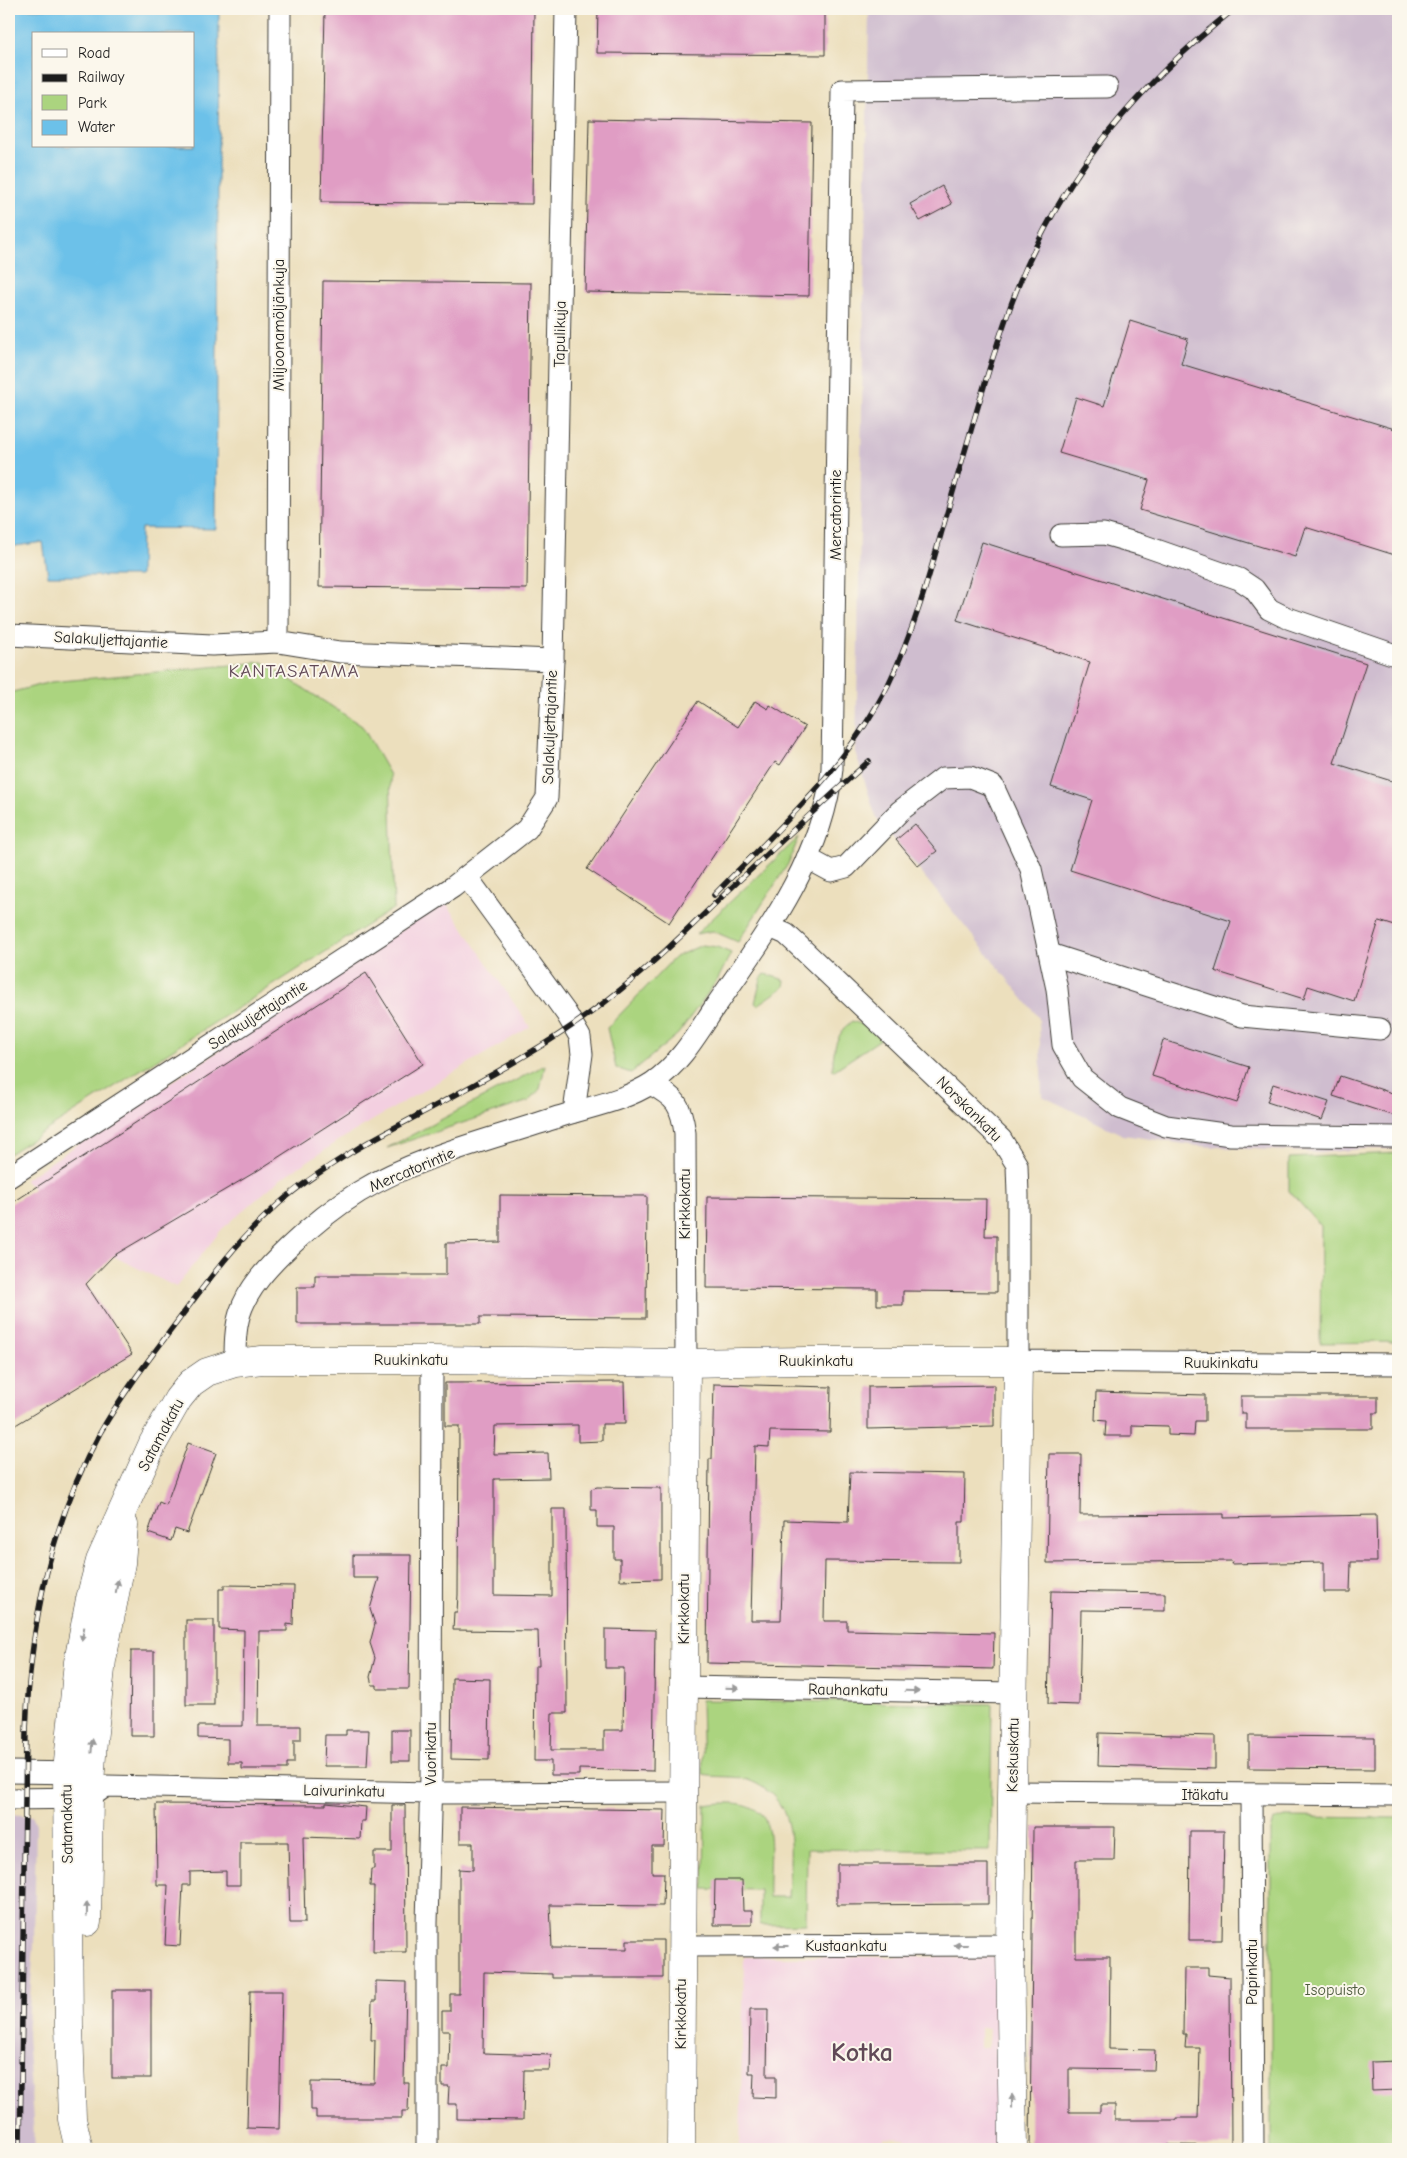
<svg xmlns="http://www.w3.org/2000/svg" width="1407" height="2158" viewBox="0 0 1407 2158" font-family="'Comic Neue',sans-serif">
<rect width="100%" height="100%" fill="#fbf7ec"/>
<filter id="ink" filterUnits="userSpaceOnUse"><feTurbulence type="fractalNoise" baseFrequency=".02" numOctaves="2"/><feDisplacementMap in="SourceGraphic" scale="10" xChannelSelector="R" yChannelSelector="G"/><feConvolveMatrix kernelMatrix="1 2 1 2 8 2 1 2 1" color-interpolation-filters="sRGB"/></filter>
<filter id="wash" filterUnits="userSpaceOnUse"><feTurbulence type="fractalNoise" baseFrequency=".0096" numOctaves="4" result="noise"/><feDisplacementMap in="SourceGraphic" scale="20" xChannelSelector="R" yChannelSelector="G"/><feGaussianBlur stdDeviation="1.12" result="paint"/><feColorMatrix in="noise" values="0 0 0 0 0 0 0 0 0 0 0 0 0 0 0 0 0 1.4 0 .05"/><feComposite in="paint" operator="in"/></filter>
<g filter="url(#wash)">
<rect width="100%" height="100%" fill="#ecdfbd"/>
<g fill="#f3cfe0" fill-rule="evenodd">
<path d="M445,901L530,1027L343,1138L279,1180L222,1229L176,1287L113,1256L24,1180Z"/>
<path d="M744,1957H998V2149H740ZM750,2009H768L767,2072H749ZM980,2028H989L988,2048H980ZM754,2076L775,2097H753ZM884,2138L907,2139L906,2149L884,2148Z"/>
</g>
<g fill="#cfbdcf">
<path d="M869,9H1398V1149H1362L1320,1153L1198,1146L1123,1135L1042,1096L1039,1018L876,817L856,754Z"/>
<path d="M9,1814L32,1816L36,1824L34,1946L27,2035L35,2149H9Z"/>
</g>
<g fill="#abd47f" stroke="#64784e">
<path d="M263,662L362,726L390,775L394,908L9,1154V693L51,682Z"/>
<path d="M799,837L788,864L738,942L713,931L696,934Z"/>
<path d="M702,945L717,947L731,953L718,979L678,1034L631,1073L616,1068L607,1028L675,957Z"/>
<path d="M765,974L785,980L784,987L758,1005L755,1003L761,979Z"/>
<path d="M852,1021L866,1026L881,1039L833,1071C833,1050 835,1035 852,1021Z"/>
<path d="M545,1065L540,1089L529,1101L387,1148Z"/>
<path d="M1398,1153V1342L1320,1343L1321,1226L1289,1191V1158Z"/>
<path d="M701,1700L992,1704L990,1851L807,1849L806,1924L760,1925V1890L704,1889L705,1805C787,1792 767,1842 769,1897H788C790,1852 801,1800 748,1780C734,1775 717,1778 703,1775Z"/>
<path d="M1287,1817L1398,1818V2149H1271V1831L1274,1820Z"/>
</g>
<path fill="#6cc1e9" stroke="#446e82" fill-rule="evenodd" d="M9,9H219L216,529L141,528L140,576H48L43,542L9,547ZM34,34H194V146H34Z"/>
<g id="blocks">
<g fill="#e09dc4">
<path d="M325,9H534L532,204L321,202Z"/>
<path d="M598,9H825V55L597,53Z"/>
<path d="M589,119L812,123L809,296L585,292Z"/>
<path d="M942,186L952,204L920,221L910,204Z"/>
<path d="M323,281L531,283L527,589L319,587Z"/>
<path d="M1130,321L1188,339L1181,364L1398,430V556L1305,527L1295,557L1140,510L1149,480L1059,453L1076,397L1104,406Z"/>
<path d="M982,542L1366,663L1334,763L1398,783V927L1379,921L1354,1001L1308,986L1304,999L1215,971L1231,921L1070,870L1092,800L1051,787L1090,662L957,620Z"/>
<path d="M698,701L738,727L755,701L768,709L770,705L805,727L780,765L775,762L669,923L587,869Z"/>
<path d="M915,824L937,851L918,866L896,840Z"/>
<path d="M366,973L423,1064L257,1171L113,1256L86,1284L132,1354L9,1429V1205Z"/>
<path d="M1163,1040L1249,1067L1237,1103L1152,1076Z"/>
<path d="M1340,1076L1398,1095V1117L1333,1096Z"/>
<path d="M1273,1084L1329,1102L1322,1120L1267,1102Z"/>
<path d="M500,1195L647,1196L646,1318L480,1317V1324H297V1287H315V1275H446V1243L500,1242Z"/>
<path d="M707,1197L986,1199L985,1236H997V1292L903,1291V1305H877V1289L706,1288Z"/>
<path d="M624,1382L625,1424H602V1441L578,1442V1425L495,1426L494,1454L548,1453L549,1478L494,1479V1595L552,1596V1509H566L567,1713H552L551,1750H604V1730H623L624,1668H605V1629L655,1630L653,1771L579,1769V1775H551V1761H534L535,1666H539L538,1631L453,1630L454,1612H457L458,1595L459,1426H445V1383Z"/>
<path d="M714,1384L831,1387L830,1432L770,1431L769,1447L755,1446L751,1620H781L784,1520L848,1522L850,1472L965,1474L964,1522H959V1562L825,1561L824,1621H847V1630L994,1633L993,1669L707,1663L709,1459H712Z"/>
<path d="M994,1385V1426L868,1429V1387Z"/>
<path d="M1096,1392L1205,1395V1421H1195L1194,1436L1168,1435V1426L1132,1425V1436H1105L1106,1421L1095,1420Z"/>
<path d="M1241,1396H1378V1413H1373V1429H1246V1413H1241Z"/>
<path d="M188,1443L216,1453L187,1533L175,1529L171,1541L148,1533L159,1502L166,1505Z"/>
<path d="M1049,1454H1081L1080,1515L1224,1514V1518L1376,1515L1377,1562H1351L1350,1592H1324V1562L1231,1564L1232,1561L1047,1563Z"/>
<path d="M597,1487L661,1488V1579L620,1580V1559H614V1527H597V1510H591V1489Z"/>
<path d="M353,1555H411L409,1689H377V1685H372L370,1677L375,1658L370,1643L375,1624L370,1609L379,1578H353Z"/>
<path d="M224,1585L294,1586L293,1625L287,1624V1631H259L258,1726H301V1740H294V1763H287V1769H242V1763H228V1739L198,1738V1726H243L244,1630L219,1629V1589H224Z"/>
<path d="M1051,1591L1165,1593V1611L1081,1610L1079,1705L1048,1704Z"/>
<rect x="186" y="1620" width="28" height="85"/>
<path d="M131,1651H154V1736H130Z"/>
<path d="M452,1678L490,1679L489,1760L451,1759Z"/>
<path d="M346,1730H369L367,1766H324L325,1735H346Z"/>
<rect x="392" y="1730" width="18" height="31"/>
<path d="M1099,1733L1215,1736V1769L1098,1766Z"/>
<path d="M1249,1736L1375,1737V1769L1249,1768Z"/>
<path d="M326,1803L366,1807L365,1821H361L360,1839L303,1837L305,1923H290L288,1842H240V1885H226V1871L190,1872V1885H183L180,1946L165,1945L168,1885H157L156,1804L326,1805Z"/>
<path d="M392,1805H405L406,1952H373L374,1886H370L371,1869H374V1852H392Z"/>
<path d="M460,1807L665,1810L664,1846H652V1873H664L663,1906L550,1905L552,1948L627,1949V1940H663V1978H552V1974L484,1972L483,2053L551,2055L549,2070H524L523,2120L457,2119V2104H448L449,2086H442V2068H449L450,2031H442V2011H450V1994H459V1869L473,1870V1843H460Z"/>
<path d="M1033,1827H1115L1114,1860H1076V1957H1110L1109,2049L1155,2050L1154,2070L1069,2069V2112H1100V2105H1115V2120H1176V2118H1198L1200,2048H1185L1186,2034H1183L1184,1968H1208V1975L1230,1977L1231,2146L1167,2145V2149L1030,2148Z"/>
<path d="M1190,1831H1224L1222,1940H1189Z"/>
<path d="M837,1864H988V1904L837,1905Z"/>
<path d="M715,1880H742L743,1911H752V1925H714Z"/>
<path d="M376,1981L406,1982L404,2083H409L408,2111H402V2118H316V2110H311V2082L374,2083L375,2040H371L372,2001H376Z"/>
<rect x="112" y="1990" width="39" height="88"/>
<path d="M250,1991H282L279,2129L247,2128Z"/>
<path d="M750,2009H768L767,2076H776V2098L753,2097L754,2073H749Z"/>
<path d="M1398,2061V2090L1372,2091L1371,2062Z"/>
</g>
</g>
</g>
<g filter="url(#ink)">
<use href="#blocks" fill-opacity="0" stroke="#3b3934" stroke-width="1"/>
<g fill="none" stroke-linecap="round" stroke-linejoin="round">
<defs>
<g id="street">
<path d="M1061,535L1104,534L1142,545L1239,579L1254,589L1269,609L1285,617L1398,656"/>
<path d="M9,635L212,645L278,642L340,652L553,660L547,798L527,829L453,887L9,1177"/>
<path d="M278,642L280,9"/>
<path d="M553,660L566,9"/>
<path d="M807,858L831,871L846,867L900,811L943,778L970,777L993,786L1031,869L1057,989L1063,1045L1082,1078L1120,1108L1166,1126L1231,1135L1398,1137"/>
<path d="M467,877L566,1013L580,1037L582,1054L574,1112"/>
<path d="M770,927L786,934L799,946L1001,1139L1017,1165L1018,1195V1361L1398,1364"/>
<path d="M1050,954L1242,1016L1380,1029"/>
<path d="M651,1084C676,1098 681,1104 685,1133L686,1363"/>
<path d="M235,1363C235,1346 235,1329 240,1313C248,1288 269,1266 288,1248C310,1227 333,1208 359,1192C418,1156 493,1139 558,1117C589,1107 624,1101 652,1083C679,1065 697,1034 715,1007C765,935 823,859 832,769L842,90L1107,87"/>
<path d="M683,1687L1013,1693"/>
<path d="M9,1772L83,1773"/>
<path d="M1012,1792L1398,1795"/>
<path d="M1251,1795L1253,2149"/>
<path d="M9,1799L89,1798L106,1786L430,1793L682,1792"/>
<path d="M681,1946L1010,1945"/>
<path d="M427,2149V1923L431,1776L432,1360"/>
</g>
<g id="secondary">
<path d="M87,1922L89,1798L93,1741L102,1660L121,1563L124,1525"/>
<path d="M79,2149L72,2119L69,2027L67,1772L78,1662L90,1599L100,1561L153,1443L178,1399L191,1383L207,1372L235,1363L262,1360H432L686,1363L806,1361H1018L1010,1945L1013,2149"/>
<path d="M681,2149L686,1363"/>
</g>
</defs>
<use href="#street" stroke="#3b3934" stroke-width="23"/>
<use href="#secondary" stroke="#3b3934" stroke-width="29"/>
<use href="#street" stroke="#fff" stroke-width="21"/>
<use href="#secondary" stroke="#fff" stroke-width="28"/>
<defs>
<g id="rail">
<path d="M714,895C777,830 847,767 888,685C918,624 936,550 955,485C975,418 993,349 1019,284C1066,170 1139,85 1234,9"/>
<path d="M20,2149L26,1732C30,1626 49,1527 100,1433C122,1394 150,1358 177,1322C206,1283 236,1242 273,1209C297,1186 327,1167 355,1150C376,1137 398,1126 420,1114C483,1080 548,1046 605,1002C649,968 690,928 730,889C776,846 822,803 869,761"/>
</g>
</defs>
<use href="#rail" stroke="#1c1c1c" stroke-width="5.5"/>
<use href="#rail" stroke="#fbf7ec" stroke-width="4" stroke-dasharray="11" stroke-linecap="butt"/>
</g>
<defs><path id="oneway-solid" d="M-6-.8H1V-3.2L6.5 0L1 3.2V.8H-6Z" transform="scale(1.25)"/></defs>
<g fill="#999">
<use href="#oneway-solid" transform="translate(117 1586) rotate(-79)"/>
<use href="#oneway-solid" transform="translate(83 1634) rotate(100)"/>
<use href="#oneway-solid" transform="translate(732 1688) rotate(1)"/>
<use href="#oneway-solid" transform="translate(912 1691) rotate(1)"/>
<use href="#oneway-solid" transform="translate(92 1746) rotate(-85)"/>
<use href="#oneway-solid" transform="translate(87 1909) rotate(-89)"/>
<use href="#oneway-solid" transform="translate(961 1945) rotate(180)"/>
<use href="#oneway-solid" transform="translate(781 1946) rotate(180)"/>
<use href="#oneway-solid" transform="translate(1012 2101) rotate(-91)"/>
</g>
</g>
<g text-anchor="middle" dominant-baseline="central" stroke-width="4" stroke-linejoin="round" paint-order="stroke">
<g font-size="16" fill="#1c1c1c" stroke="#fbf7ec">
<text transform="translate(279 325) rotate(-90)">Miljoonamöljänkuja</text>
<text transform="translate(560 334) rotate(-89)">Tapulikuja</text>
<text transform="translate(836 515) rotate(-90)">Mercatorintie</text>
<text transform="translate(111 640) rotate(3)">Salakuljettajantie</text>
<text transform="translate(550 727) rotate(-88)">Salakuljettajantie</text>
<text transform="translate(258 1015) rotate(-33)">Salakuljettajantie</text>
<text transform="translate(969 1109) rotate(45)">Norskankatu</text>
<text transform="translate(412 1170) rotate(-23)">Mercatorintie</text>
<text transform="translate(685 1204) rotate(-90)">Kirkkokatu</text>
<text x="411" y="1360">Ruukinkatu</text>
<text x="816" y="1361">Ruukinkatu</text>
<text x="1221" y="1363">Ruukinkatu</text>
<text transform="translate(161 1435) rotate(-62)">Satamakatu</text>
<text transform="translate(684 1609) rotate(-90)">Kirkkokatu</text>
<text transform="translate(848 1690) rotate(1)">Rauhankatu</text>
<text transform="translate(431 1754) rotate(-90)">Vuorikatu</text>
<text transform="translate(1013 1755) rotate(-89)">Keskuskatu</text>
<text transform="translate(344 1791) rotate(1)">Laivurinkatu</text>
<text x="1205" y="1795">Itäkatu</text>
<text transform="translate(67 1824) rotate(-91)">Satamakatu</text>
<text x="846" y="1946">Kustaankatu</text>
<text transform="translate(1252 1972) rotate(-90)">Papinkatu</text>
<text transform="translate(681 2014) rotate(-90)">Kirkkokatu</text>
</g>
<g font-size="16" fill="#4e5c3f" stroke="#fbf7ec">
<text x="1335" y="1990">Isopuisto</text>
</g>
<g font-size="19" letter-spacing="1" fill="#614957" stroke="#fbf7ec">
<text x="294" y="671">KANTASATAMA</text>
</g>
<g font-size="26" font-weight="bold" fill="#614957" stroke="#fbf7ec">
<text x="862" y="2053">Kotka</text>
</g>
</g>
<rect width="1407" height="2158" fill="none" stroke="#fbf7ec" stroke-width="30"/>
<rect x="32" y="32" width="162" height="115" fill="#fbf7ec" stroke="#a29f99"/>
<rect x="42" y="49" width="25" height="8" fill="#ffffff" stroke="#a29f99"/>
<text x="78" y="58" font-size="15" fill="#1c1c1c">Road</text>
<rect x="42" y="74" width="25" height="8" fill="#1c1c1c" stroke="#a29f99"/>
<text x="78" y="82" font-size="15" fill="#1c1c1c">Railway</text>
<rect x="42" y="95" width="25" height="15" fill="#abd47f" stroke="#a29f99"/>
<text x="78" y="108" font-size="15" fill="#1c1c1c">Park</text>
<rect x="42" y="120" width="25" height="15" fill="#6cc1e9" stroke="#a29f99"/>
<text x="78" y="132" font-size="15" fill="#1c1c1c">Water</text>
</svg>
